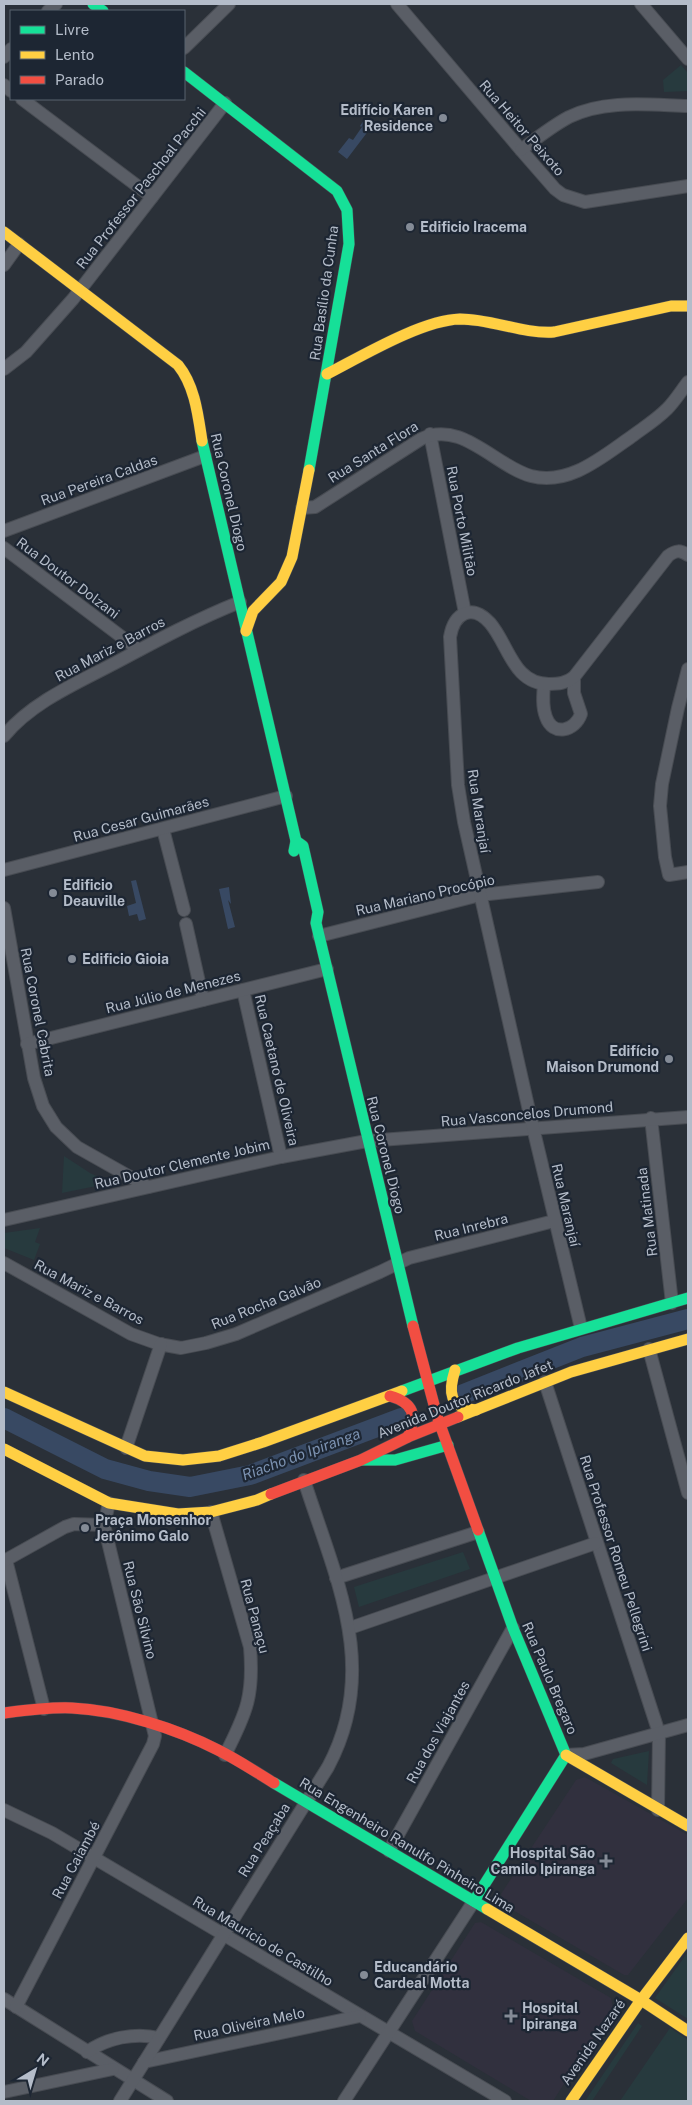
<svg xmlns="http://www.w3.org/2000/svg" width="692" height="2105" viewBox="0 0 692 2105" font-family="'Public Sans',sans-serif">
<rect width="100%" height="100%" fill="#2a3038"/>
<g fill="#31303e">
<path d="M585,1777L688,1835V1898L628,1975H624L506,1906L503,1901L501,1894L576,1780Z"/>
<path d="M481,1922L611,1998L613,2007L611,2011L553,2101H531L415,2031L412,2021L475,1923Z"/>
</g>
<g fill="#273a3e">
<path d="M681,65L688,73V91L664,92L663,80Z"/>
<path d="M64,1156L90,1173L111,1183L62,1193Z"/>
<path d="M40,1228L35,1242L40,1244L34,1260L4,1248V1233Z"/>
<path d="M463,1552L470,1569L359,1607L354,1587Z"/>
<path d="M649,1751L647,1785L611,1763L613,1759Z"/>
<path d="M688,1952V2019L655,1998Z"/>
<path d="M638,2023L642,2026L592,2101H585Z"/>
<path d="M670,2028L688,2040V2101H620Z"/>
</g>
<g fill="#384963">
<path d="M364,120L372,126L347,159L338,152L349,138L353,140L364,124L361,127L360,126Z"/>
<path d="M136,880L146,919L139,921L137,914L129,916L127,906L136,903L131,881Z"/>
<path d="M229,887L231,904L228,900L235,927L228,929L219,889Z"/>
</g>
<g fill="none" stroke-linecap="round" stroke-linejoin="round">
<g stroke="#384963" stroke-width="20">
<path d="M461,1395L582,1347L688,1319"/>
<path d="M4,1418L105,1469L149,1481L190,1487L250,1475L401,1418"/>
</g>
<defs>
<g id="street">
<path d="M397,4L521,150L555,189L563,195L585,202L688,186"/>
<path d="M641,4L688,59"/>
<path d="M48,11L56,4"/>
<path d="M184,48L229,4"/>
<path d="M4,57L11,49"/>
<path d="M4,85L11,91"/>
<path d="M22,99L152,197"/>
<path d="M521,150C537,138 552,126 569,117C605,99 650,105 688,106"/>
<path d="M4,265L19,244"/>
<path d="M4,369L26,352L73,299L225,103"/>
<path d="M430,434L465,613"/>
<path d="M302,508L315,507L421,439C461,419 495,466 531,476C569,486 602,457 631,437C643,428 656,420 667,409C675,401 681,391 688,382"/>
<path d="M4,531L205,456"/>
<path d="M4,548L139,650"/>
<path d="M688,669L678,708L662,784L660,806L665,857L669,875L688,872"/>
<path d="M544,684C543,695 542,707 546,717C553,737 575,731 581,714L574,693V677"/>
<path d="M4,736C32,702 77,683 115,663C156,641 197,619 240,602"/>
<path d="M163,829L184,910"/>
<path d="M4,870L286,796"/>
<path d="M4,908L34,1078L43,1106L56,1127L77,1147L148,1187"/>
<path d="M186,924L203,1000"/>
<path d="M319,936L480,895L598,882"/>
<path d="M243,990L281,1157"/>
<path d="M27,1044L327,969"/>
<path d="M651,1118L672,1303"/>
<path d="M4,1220L281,1157L367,1141L688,1117"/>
<path d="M4,1263L131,1334L159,1344L181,1348L206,1343L236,1334L380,1272L409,1258L554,1221"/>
<path d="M581,1328L530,1115L464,822L458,785L450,637C454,613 472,603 490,623C509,645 513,684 549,684C559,684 566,683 574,677L668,556C676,550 680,550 688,555"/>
<path d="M649,1349L688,1493"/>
<path d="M545,1382L659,1733L658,1810"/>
<path d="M126,1448L161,1344"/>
<path d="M211,1512L250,1647C254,1695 247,1712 225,1755"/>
<path d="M6,1560L44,1709"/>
<path d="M4,1561L65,1527L74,1524L104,1525"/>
<path d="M336,1578L478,1532"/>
<path d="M350,1628L596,1543"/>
<path d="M566,1755L584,1754L688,1725"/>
<path d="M4,1810L52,1833L505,2101"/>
<path d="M389,1851L513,1628"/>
<path d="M4,1999L167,2101"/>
<path d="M16,2007L153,1744L155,1736L104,1525L109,1503"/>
<path d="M87,2052C107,2038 135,2032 159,2038"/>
<path d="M144,2062L360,2016"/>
<path d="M4,2092L113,2069"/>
<path d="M120,2101L328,1767C381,1668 335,1577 304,1480"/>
<path d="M344,2101L474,1901"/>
</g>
<g id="fast">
<path d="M93,4L103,11"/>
<path d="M184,72L337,191L347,210L349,244L309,470"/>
<path d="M202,441L296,841L294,851"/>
<path d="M296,841L303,846L318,912L316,923L413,1326"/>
<path d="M402,1391L518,1348L688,1298"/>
<path d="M363,1460H395L448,1445"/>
<path d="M478,1530L513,1628L566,1755"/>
<path d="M274,1783L487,1909"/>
<path d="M474,1901L566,1755"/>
</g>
<g id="slow">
<path d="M4,232L178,365C195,386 198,415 202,441"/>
<path d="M327,374C362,356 422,320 460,319C492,319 522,334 554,332L671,306H688"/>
<path d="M246,631L253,611L281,582L292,557L309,470"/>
<path d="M455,1370C448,1392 449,1408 476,1410"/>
<path d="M4,1392L145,1456L183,1460L219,1456L263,1442L402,1391"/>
<path d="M458,1417L571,1372L688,1339"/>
<path d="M4,1449L109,1503L178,1514L211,1512L257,1500L271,1494"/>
<path d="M566,1755L688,1826"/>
<path d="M487,1909L641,2000L688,2031"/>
<path d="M571,2101L641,2000L688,1938"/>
</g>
<g id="jam">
<path d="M413,1326L437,1416L478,1530"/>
<path d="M390,1396C414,1403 417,1415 408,1437"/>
<path d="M271,1494L361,1460L408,1437L458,1417"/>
<path d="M4,1713C27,1710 49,1707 72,1708C119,1710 177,1729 218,1750C238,1760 256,1772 274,1783"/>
</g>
</defs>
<use href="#street" stroke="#484c53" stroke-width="14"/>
<use href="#fast" stroke="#484c53" stroke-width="12"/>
<use href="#slow" stroke="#484c53" stroke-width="12"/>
<use href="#jam" stroke="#484c53" stroke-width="12"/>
<use href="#street" stroke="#5a5e66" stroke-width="12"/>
<use href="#fast" stroke="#16e098" stroke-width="11"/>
<use href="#slow" stroke="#ffcf43" stroke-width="11"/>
<use href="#jam" stroke="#f24e42" stroke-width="11"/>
</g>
<g fill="#848b96" stroke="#1d2633" stroke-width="2">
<circle cx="443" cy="118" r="5"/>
<circle cx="410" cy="227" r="5"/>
<circle cx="53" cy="893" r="5"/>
<circle cx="72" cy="959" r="5"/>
<circle cx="669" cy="1059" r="5"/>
<circle cx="85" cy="1528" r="5"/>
<path d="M603.5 1853.5h5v5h5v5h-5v5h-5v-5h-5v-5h5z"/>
<circle cx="364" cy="1975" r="5"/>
<path d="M508.5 2008.5h5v5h5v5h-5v5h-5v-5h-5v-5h5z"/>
</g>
<g text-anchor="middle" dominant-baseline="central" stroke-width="4.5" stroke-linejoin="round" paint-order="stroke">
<g font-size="14" font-weight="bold" fill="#b4bcc9" stroke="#1d2633" text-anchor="start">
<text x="433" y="110" text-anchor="end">Edifício Karen<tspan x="433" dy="16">Residence</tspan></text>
<text x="420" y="227">Edificio Iracema</text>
<text x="63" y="885">Edificio<tspan x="63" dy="16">Deauville</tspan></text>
<text x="82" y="959">Edificio Gioia</text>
<text x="659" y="1051" text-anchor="end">Edifício<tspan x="659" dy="16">Maison Drumond</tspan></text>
<text x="95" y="1520">Praça Monsenhor<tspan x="95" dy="16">Jerônimo Galo</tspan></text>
<text x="595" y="1853" text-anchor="end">Hospital São<tspan x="595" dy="16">Camilo Ipiranga</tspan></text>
<text x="374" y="1967">Educandário<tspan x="374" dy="16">Cardeal Motta</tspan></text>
<text x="522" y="2008">Hospital<tspan x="522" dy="16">Ipiranga</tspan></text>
</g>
<g font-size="14" fill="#b4bcc9" stroke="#1d2633">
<text transform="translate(522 128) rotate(49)">Rua Heitor Peixoto</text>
<text transform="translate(141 188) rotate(-52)">Rua Professor Paschoal Pacchi</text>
<text transform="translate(324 293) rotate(-82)">Rua Basílio da Cunha</text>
<text transform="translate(373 452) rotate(-32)">Rua Santa Flora</text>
<text transform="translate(99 480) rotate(-20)">Rua Pereira Caldas</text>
<text transform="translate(229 492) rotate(77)">Rua Coronel Diogo</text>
<text transform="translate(462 521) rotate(79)">Rua Porto Militão</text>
<text transform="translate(68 578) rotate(37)">Rua Doutor Dolzani</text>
<text transform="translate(110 649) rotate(-28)">Rua Mariz e Barros</text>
<text transform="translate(479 811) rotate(81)">Rua Maranjaí</text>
<text transform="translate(141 819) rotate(-15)">Rua Cesar Guimarães</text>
<text transform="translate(425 895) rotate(-13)">Rua Mariano Procópio</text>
<text transform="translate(173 992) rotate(-14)">Rua Júlio de Menezes</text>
<text transform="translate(38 1012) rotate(79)">Rua Coronel Cabrita</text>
<text transform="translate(277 1070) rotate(77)">Rua Caetano de Oliveira</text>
<text transform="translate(527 1114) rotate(-5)">Rua Vasconcelos Drumond</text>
<text transform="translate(386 1155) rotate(76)">Rua Coronel Diogo</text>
<text transform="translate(182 1164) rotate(-13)">Rua Doutor Clemente Jobim</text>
<text transform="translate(566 1205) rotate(77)">Rua Maranjaí</text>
<text transform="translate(647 1212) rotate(-97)">Rua Matinada</text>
<text transform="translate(471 1227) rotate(-14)">Rua Inrebra</text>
<text transform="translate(89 1292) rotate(28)">Rua Mariz e Barros</text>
<text transform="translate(266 1303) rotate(-22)">Rua Rocha Galvão</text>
<text transform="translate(465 1399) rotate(-22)">Avenida Doutor Ricardo Jafet</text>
<text transform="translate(616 1553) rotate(72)">Rua Professor Romeu Pellegrini</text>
<text transform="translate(140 1610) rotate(76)">Rua São Silvino</text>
<text transform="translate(255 1616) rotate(75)">Rua Panaçu</text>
<text transform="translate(550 1678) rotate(67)">Rua Paulo Bregaro</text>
<text transform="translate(438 1732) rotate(-61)">Rua dos Viajantes</text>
<text transform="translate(264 1840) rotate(-58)">Rua Peaçaba</text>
<text transform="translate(407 1845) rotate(31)">Rua Engenheiro Ranulfo Pinheiro Lima</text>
<text transform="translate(76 1860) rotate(-62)">Rua Caiambé</text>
<text transform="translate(263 1941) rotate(31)">Rua Mauricio de Castilho</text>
<text transform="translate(249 2024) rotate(-12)">Rua Oliveira Melo</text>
<text transform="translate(593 2042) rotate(-55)">Avenida Nazaré</text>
</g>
<g font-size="15" font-style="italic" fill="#7c92b1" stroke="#1d2633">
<text transform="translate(301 1454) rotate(-20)">Riacho do Ipiranga</text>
</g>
</g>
<rect width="692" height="2105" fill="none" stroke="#b4bcc9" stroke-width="10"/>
<rect x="10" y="10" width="175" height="90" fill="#1d2633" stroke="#59626f"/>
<rect x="20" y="26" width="25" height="8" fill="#16e098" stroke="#59626f"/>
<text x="55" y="35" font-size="15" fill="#b4bcc9">Livre</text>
<rect x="20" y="51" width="25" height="8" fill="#ffcf43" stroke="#59626f"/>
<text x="55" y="60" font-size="15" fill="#b4bcc9">Lento</text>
<rect x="20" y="76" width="25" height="8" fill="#f24e42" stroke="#59626f"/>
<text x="55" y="85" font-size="15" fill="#b4bcc9">Parado</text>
<g transform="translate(35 2070) rotate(38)" stroke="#1d2633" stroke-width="4" paint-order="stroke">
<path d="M0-4L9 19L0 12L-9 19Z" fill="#b4bcc9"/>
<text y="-8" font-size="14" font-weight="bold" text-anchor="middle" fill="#b4bcc9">N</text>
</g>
</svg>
